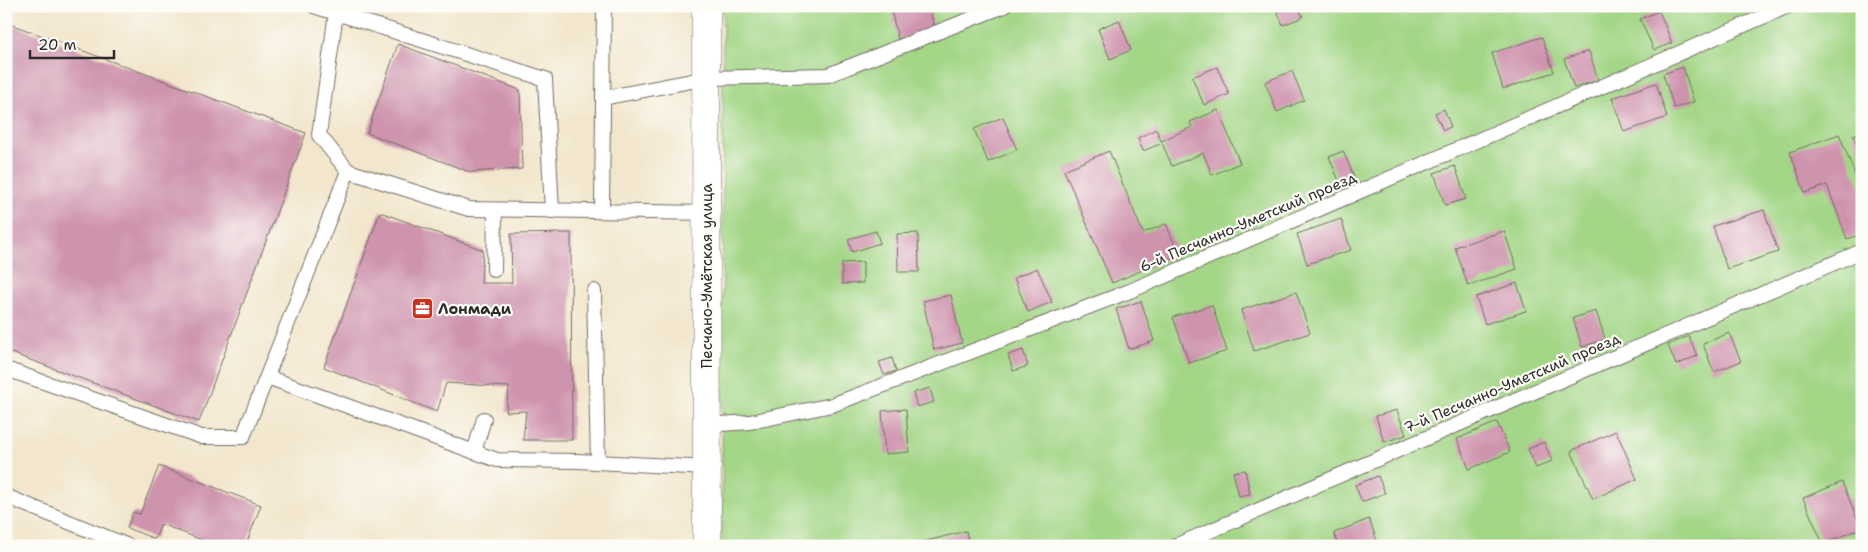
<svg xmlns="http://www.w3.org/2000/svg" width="1868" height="552" viewBox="0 0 1868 552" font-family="'Shantell Sans',sans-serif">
<rect width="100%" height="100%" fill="#fdfcf7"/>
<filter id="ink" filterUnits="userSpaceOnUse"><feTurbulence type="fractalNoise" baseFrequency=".02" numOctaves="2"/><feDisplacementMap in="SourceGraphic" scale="10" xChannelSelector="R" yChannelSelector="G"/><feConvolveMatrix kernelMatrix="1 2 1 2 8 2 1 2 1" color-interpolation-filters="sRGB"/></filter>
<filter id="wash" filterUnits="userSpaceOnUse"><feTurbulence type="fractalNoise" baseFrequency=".0096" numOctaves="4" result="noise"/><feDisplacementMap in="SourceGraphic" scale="20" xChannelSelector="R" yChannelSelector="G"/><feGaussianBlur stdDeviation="1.12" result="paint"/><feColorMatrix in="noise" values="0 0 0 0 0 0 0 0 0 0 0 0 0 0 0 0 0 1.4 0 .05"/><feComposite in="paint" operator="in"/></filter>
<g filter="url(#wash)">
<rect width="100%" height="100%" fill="#f2e6cc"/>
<path fill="#a3d686" stroke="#678058" d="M723,6H1862V546H722Z"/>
<g id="blocks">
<g fill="#ce93ad">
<path d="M890,6H929L935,30L898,39Z"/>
<path d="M1281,6H1298L1303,17L1283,25L1276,8Z"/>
<path d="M1659,11L1672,43L1654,50L1640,19Z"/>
<path d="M1119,20L1131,50L1110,59L1098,29Z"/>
<path d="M10,24L306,133L199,422L6,351V33Z"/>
<path d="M1542,37L1554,72L1503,89L1492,53Z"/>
<path d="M398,44L520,90L522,169L470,172L367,133Z"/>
<path d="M1589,51L1598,80L1574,88L1564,59Z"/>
<path d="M1217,67L1229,94L1204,105L1192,77Z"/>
<path d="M1683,67L1694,102L1674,108L1663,74Z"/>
<path d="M1292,71L1304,100L1277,112L1265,82Z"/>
<path d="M1656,83L1667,117L1624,132L1612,98Z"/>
<path d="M1444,109L1451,127L1443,130L1435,113Z"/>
<path d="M1218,110L1240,163L1212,175L1203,153L1172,166L1162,143L1143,151L1138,138L1156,129L1161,141L1192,127L1190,122Z"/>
<path d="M1003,117L1017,150L988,162L974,129Z"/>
<path d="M1862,132V157L1853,135Z"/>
<path d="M1839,134L1862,192V234L1847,239L1827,185L1805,193L1790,152Z"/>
<path d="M1109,151L1143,233L1166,224L1179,254L1112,283L1064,170Z"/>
<path d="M1343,151L1354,177L1340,183L1329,157Z"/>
<path d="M1455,166L1466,199L1445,205L1434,173Z"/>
<path d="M1764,210L1778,252L1727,269L1713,226Z"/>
<path d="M380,212L483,250L481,283H512L511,234L571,233L572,440H523L526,411L506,412L509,387L446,383L437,412L324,367Z"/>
<path d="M1341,219L1351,250L1307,264L1297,234Z"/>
<path d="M876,231L880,243L852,252L848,239Z"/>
<path d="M1504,231L1517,269L1468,286L1455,247Z"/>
<path d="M918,233L919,272H898L897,234Z"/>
<path d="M863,262V283L842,284V263Z"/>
<path d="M1037,268L1052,302L1028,312L1014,278Z"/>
<path d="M1517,283L1526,311L1485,324L1476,297Z"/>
<path d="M1296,292L1310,333L1254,351L1241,310Z"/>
<path d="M951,295L962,343L934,350L923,301Z"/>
<path d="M1141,301L1154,341L1129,349L1116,309Z"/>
<path d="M1212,305L1227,351L1189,363L1173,317Z"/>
<path d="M1596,311L1605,339L1582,347L1573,318Z"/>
<path d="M1729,333L1741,361L1714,372L1703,344Z"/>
<path d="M1689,336L1697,356L1676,365L1668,345Z"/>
<path d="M1023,350L1028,366L1013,371L1008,355Z"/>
<path d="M892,358L896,371L884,375L879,362Z"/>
<path d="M930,388L934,402L917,407L913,393Z"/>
<path d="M906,409L909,452L885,454L882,411Z"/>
<path d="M1397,410L1406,435L1384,442L1376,416Z"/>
<path d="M1497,422L1510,452L1469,469L1457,439Z"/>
<path d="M1616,431L1637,479L1593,499L1571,451Z"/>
<path d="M1544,442L1552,461L1536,468L1528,449Z"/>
<path d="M159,466L261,505L247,542L257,546H217L161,524L155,539L127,528L133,512L140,514Z"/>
<path d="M1245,470L1250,494L1239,496L1233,472Z"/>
<path d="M1378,476L1385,493L1362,502L1355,485Z"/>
<path d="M1842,482L1861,528L1823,544L1803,498Z"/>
<path d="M1369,519L1379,546H1338L1334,533Z"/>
<path d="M966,531L970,546H911V545Z"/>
</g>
</g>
</g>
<g filter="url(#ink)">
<use href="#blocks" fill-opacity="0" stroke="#716c63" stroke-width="1"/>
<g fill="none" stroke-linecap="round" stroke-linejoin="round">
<defs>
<g id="lane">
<path d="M314,6L545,79L552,211"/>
<path d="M336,13L319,135L348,171"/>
<path d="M603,98L707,78L828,75L1004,6"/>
<path d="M602,211L604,6"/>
<path d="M494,270L495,210"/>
<path d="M594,291L598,462"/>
<path d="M6,369L202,437H243L348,171L469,209L707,213"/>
<path d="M267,377L497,460L578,461L707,468"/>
<path d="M707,425L750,422L832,405L1130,291L1788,6"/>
<path d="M474,452L484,419"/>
<path d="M10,498L128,546"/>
<path d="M1175,546L1862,251"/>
</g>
<path id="secondary" d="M706,6L707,546"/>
</defs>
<use href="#lane" stroke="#716c63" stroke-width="16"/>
<use href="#secondary" stroke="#716c63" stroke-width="29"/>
<use href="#lane" stroke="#fff" stroke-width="14"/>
<use href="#secondary" stroke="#fff" stroke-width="28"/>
</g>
</g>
<defs>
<symbol id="office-square" viewBox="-11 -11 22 22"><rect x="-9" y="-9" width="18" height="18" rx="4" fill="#c8321e" stroke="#fdfcf7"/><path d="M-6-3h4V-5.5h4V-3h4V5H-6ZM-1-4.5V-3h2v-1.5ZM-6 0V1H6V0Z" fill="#fff"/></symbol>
</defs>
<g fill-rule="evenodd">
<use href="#office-square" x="410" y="296" width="25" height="25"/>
</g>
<g text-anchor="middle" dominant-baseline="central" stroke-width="4.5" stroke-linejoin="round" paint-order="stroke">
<g font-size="15" fill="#2b2b2b" stroke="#fdfcf7">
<text transform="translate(1248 222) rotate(-23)">6-й Песчанно-Уметский проезд</text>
<text transform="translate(707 276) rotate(-90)">Песчано-Умётская улица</text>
<text transform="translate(1512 383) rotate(-23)">7-й Песчанно-Уметский проезд</text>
</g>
<g font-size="15" font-weight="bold" fill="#2b2b2b" stroke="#fdfcf7" text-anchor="start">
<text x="438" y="309">Лонмади</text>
</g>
</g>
<rect width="1868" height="552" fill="none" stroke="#fdfcf7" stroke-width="25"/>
<path d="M30 50v8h84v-8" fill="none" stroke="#2b2b2b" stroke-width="2.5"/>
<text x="38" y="50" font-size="15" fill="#2b2b2b" stroke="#fdfcf7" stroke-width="4" paint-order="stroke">20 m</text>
</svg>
